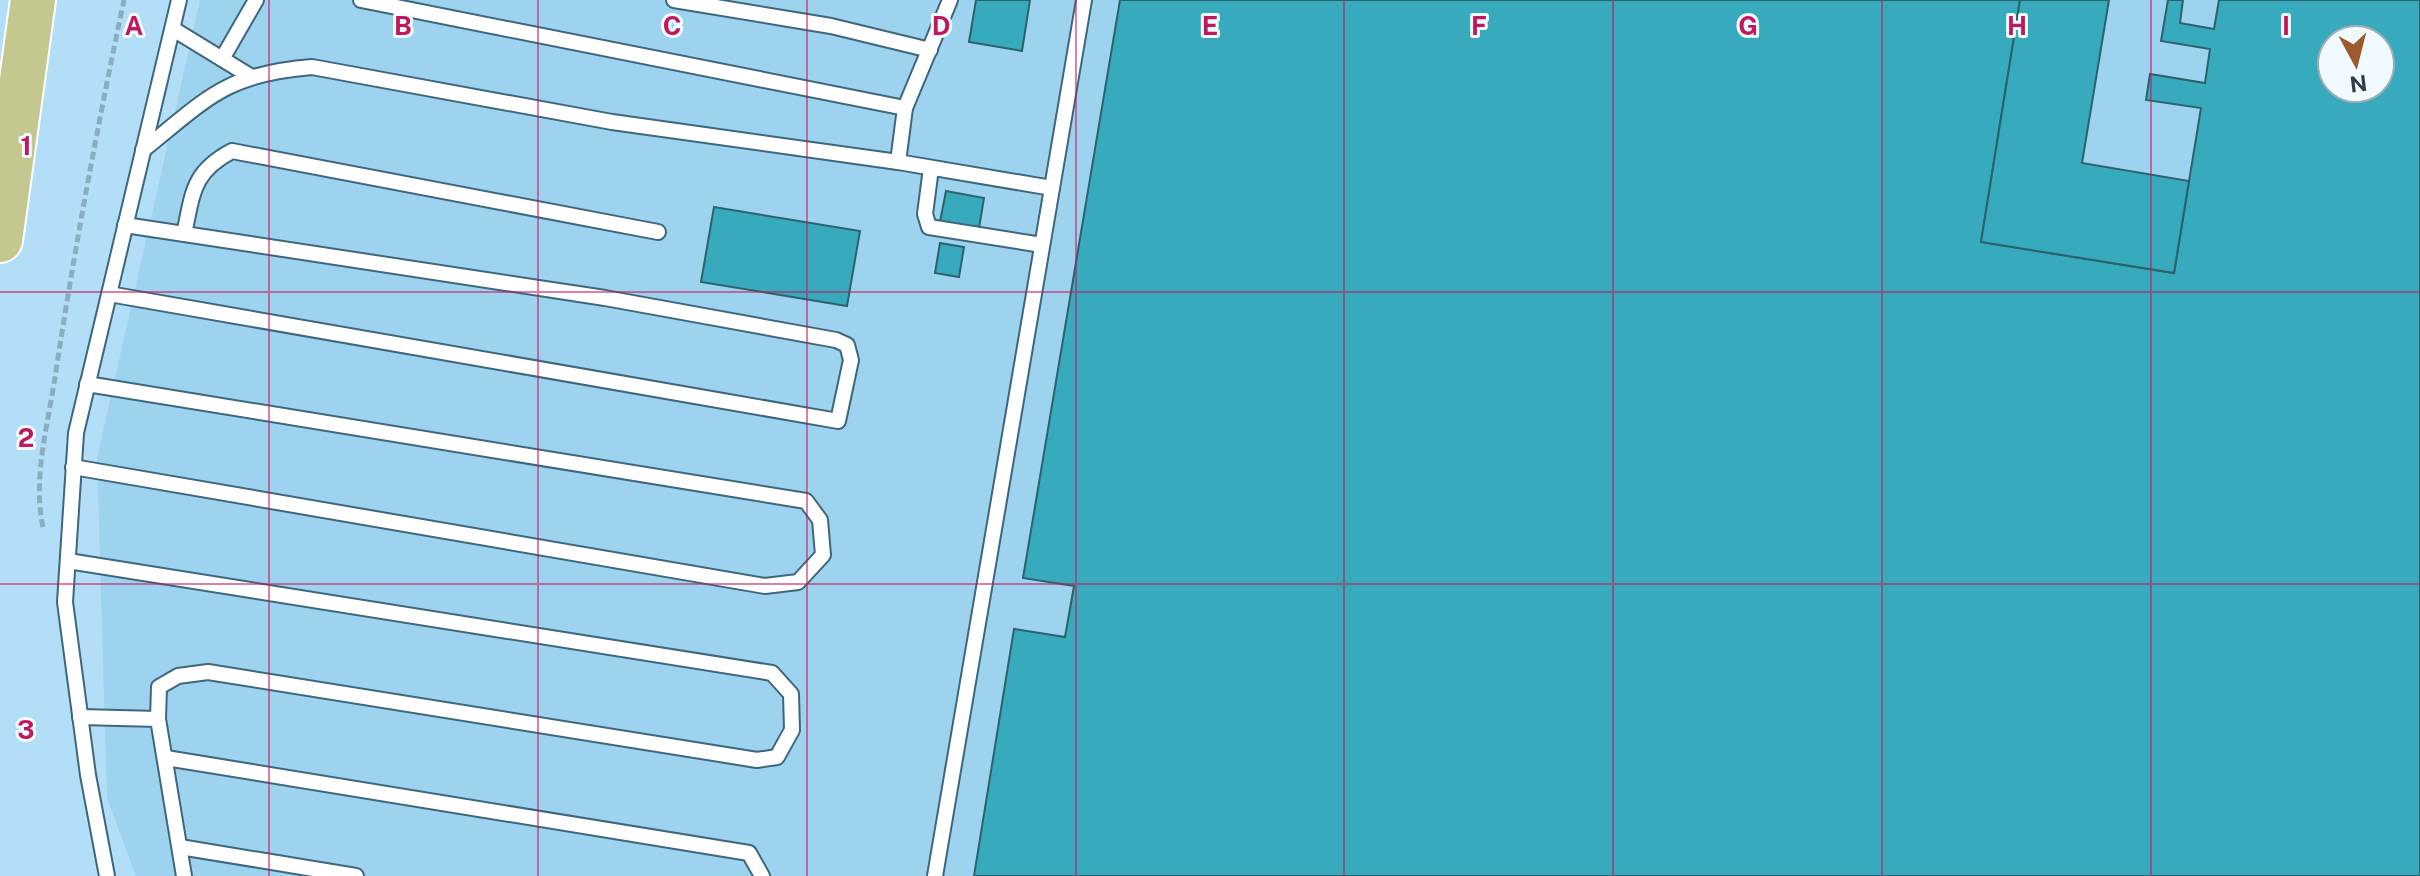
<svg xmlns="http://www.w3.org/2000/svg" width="2420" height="876" viewBox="0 0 2420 876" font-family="'Public Sans',sans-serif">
<rect width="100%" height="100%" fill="#b2dff7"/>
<path fill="#9ed3ef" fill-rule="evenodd" d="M200,0H2420V876H136L107,798L97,458ZM2332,40H2380V88H2332Z"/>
<g fill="#38aabe" stroke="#2d626b" stroke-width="2" fill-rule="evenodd">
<path d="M976,0H1030L1022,51L969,42Z"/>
<path d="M1120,0H2020L1981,242L2174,273L2201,108L2146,100L2150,74L2205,83L2210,49L2161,41L2168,0H2183L2180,23L2214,29L2219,0H2420V876H974L1014,629L1065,637L1074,586L1023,578ZM2332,40H2380V88H2332Z"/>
<path d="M2020,0H2109L2082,163L2189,181L2174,273L1981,242Z"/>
<path d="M946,191L984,198L979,228L940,222Z"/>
<path d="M714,207L860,231L847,306L701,282Z"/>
<path d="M940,243L964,247L959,277L935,273Z"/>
</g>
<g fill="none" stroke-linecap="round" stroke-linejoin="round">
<defs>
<g id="service">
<path d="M361,0L905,108"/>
<path d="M674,0L831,26L930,50"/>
<path d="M173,29L250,76"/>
<path d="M222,59L256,0"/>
<path d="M143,150C208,98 225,74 312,67L612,122L898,162L1052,188"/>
<path d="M898,162L905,108L950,0"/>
<path d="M931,168L925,214L929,227L1042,245"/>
<path d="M184,234C193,193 192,172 232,151L658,232"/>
<path d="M109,294L838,421L851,360L847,345L836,340L605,298L125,225"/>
<path d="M73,467L765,586L798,582L823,555L820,520L806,501L87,384"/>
<path d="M68,561L772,673L791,694L792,730L777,757L757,760L208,672L178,676L159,687L158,719"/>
<path d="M80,717L158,719L184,876"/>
<path d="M166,758L749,853L762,876"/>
<path d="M180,847L356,876"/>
<path d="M107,876L88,775L65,602L76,433L179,0"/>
<path d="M935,876L1084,0"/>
</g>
<path id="primary" d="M0,240L33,0"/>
</defs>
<use href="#service" stroke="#3d677c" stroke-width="18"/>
<use href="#primary" stroke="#fff" stroke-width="48"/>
<path stroke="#89adc1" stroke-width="5" stroke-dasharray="8 4" stroke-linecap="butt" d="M43,527C32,478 49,420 56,371C75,246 98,123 124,0"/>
<use href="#service" stroke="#fff" stroke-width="14"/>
<use href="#primary" stroke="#c5c88e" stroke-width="44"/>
</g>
<path fill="none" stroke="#c2185b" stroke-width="2" stroke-opacity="0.55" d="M269,0V876M538,0V876M807,0V876M1076,0V876M1344,0V876M1613,0V876M1882,0V876M2151,0V876M0,292H2420M0,584H2420"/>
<g font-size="26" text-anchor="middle" font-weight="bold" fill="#c2185b" stroke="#f1faff" stroke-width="6" stroke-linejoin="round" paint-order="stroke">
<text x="134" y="35">A</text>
<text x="403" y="35">B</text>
<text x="672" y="35">C</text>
<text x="941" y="35">D</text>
<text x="1210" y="35">E</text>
<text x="1479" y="35">F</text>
<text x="1748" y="35">G</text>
<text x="2017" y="35">H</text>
<text x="2286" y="35">I</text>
<text x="26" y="155">1</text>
<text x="26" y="447">2</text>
<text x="26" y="739">3</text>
</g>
<g transform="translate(2356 64) rotate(173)"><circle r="38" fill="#f1faff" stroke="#a2afb6" stroke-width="2"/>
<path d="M0-6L14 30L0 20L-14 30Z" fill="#9e592c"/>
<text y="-12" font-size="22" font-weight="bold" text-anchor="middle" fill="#2c3e48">N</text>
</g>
</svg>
